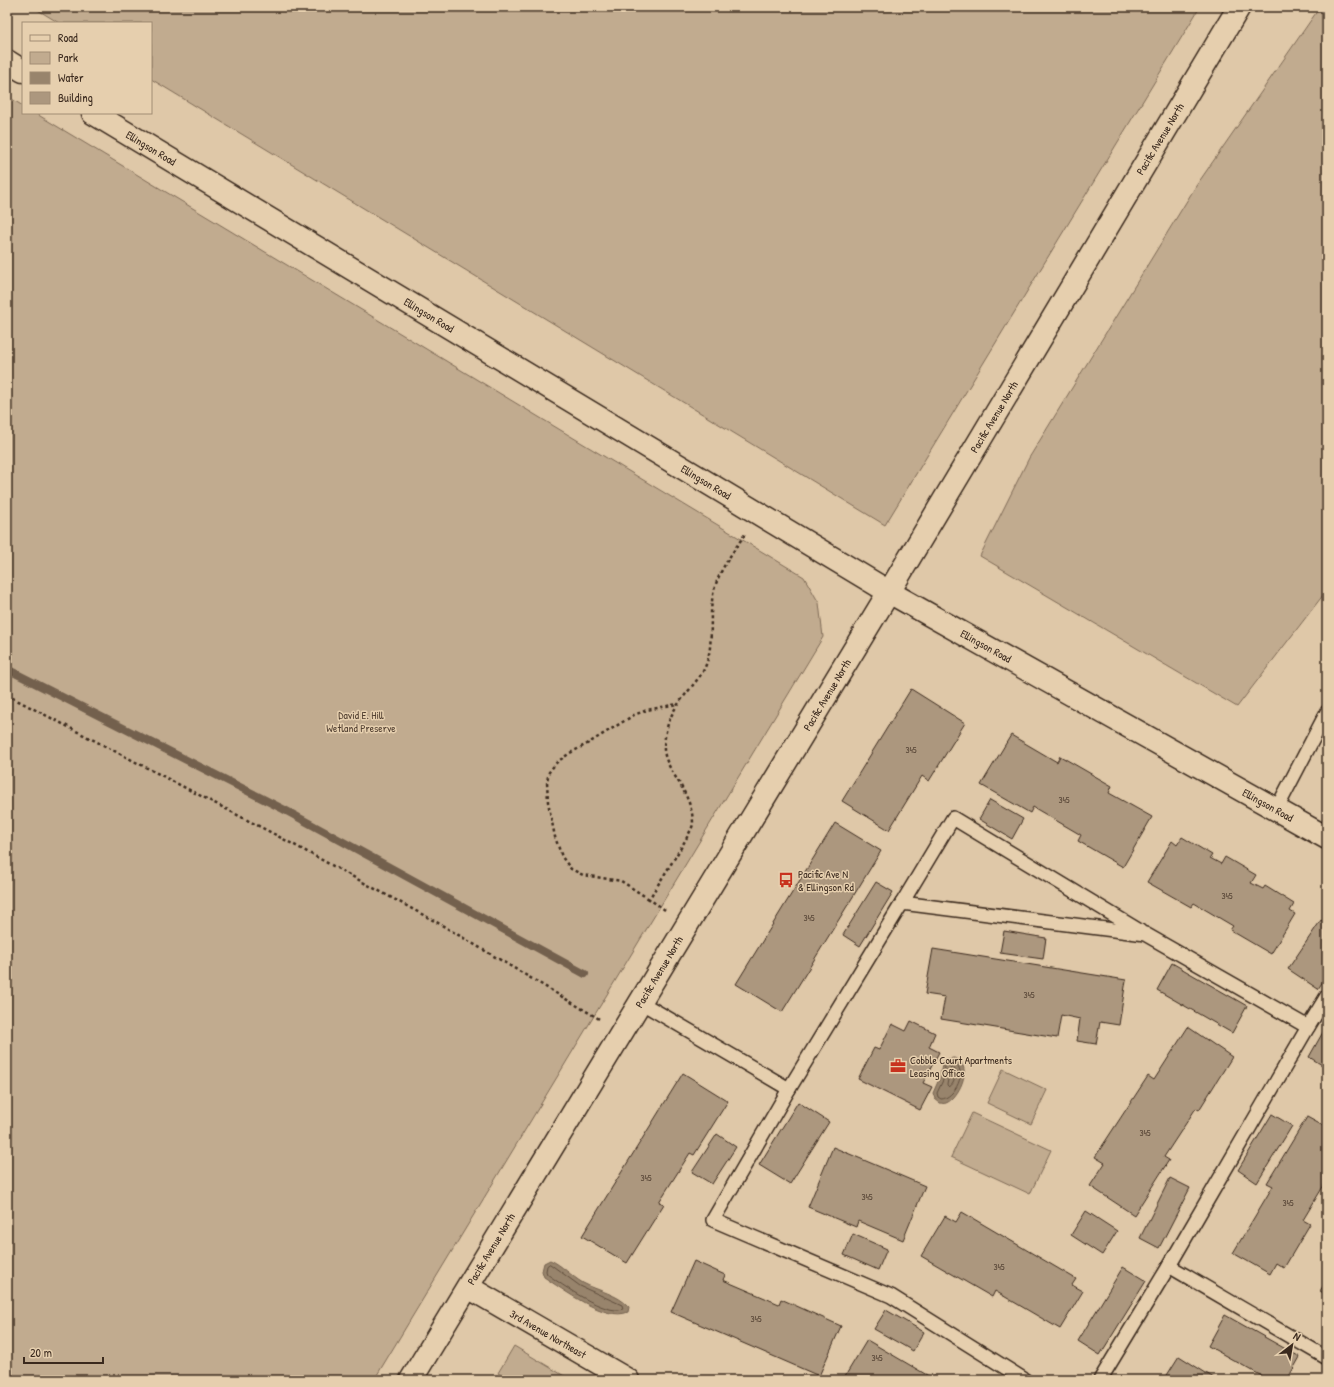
<svg xmlns="http://www.w3.org/2000/svg" width="1334" height="1387" viewBox="0 0 1334 1387" font-family="'Patrick Hand',sans-serif">
<rect width="100%" height="100%" fill="#dfc8a8"/>
<filter id="ink" filterUnits="userSpaceOnUse"><feTurbulence type="fractalNoise" baseFrequency=".025" numOctaves="2"/><feDisplacementMap in="SourceGraphic" scale="8" xChannelSelector="R" yChannelSelector="G"/><feConvolveMatrix kernelMatrix="1 2 1 2 8 2 1 2 1" color-interpolation-filters="sRGB"/></filter>
<g filter="url(#ink)">
<g fill="#c1ab8f" stroke="#7e6a56">
<path d="M33,7H1200L885,525L151,79V23H59Z"/>
<path d="M1320,7H1327V590L1237,707L980,556L1029,458L1196,186Z"/>
<path d="M7,96L23,106V113H35L804,577L819,603L823,637L374,1380H7Z"/>
<path d="M1003,1069L1047,1090L1031,1124L987,1103Z"/>
<path d="M972,1113L1051,1150L1030,1194L951,1157Z"/>
<path d="M514,1346L571,1380H509L498,1373Z"/>
</g>
<g fill="#98846c" stroke="#73604d">
<path d="M954,1058C958,1060 961,1061 963,1066C968,1076 957,1099 946,1103C944,1104 942,1103 940,1103L935,1099L933,1093L940,1077L942,1063L947,1059Z"/>
<path d="M550,1260C562,1265 571,1276 583,1283C598,1291 618,1294 629,1307L628,1312C606,1322 562,1289 544,1277L542,1271L544,1263Z"/>
</g>
<g fill="none" stroke-linecap="round" stroke-linejoin="round">
<g stroke="#604e3d" stroke-width="1">
<path d="M953,1062C970,1070 954,1099 941,1099L938,1097L937,1093L944,1078L945,1066L949,1063Z"/>
<path d="M953,1067L955,1070C955,1076 955,1084 949,1087L947,1085L950,1068Z"/>
<path d="M550,1264L580,1286L622,1305L623,1309C606,1316 562,1285 547,1274L546,1271L547,1266Z"/>
</g>
<path stroke="#73604d" stroke-width="8" d="M7,669L283,809L585,974"/>
</g>
<g fill="#ac977e" stroke="#3b2a1e">
<path d="M911,689L965,723L929,781L922,776L889,830L842,801Z"/>
<path d="M1011,735L1057,762L1060,756L1112,786L1109,793L1152,817L1123,867L1078,841L1081,835L1033,807L1030,813L981,785Z"/>
<path d="M990,800L1023,819L1012,839L979,819Z"/>
<path d="M835,823L881,851L782,1012L736,984Z"/>
<path d="M1182,837L1212,855L1210,858L1221,864L1225,857L1256,875L1251,883L1263,889L1265,886L1294,904L1290,911L1295,914L1271,954L1230,930L1233,926L1194,903L1191,907L1147,882L1172,841L1177,845Z"/>
<path d="M876,882L893,892L860,946L843,935Z"/>
<path d="M1321,920L1327,924V975L1318,989L1288,969Z"/>
<path d="M1004,931L1046,938L1043,959L1000,953Z"/>
<path d="M933,949L1126,980L1119,1025L1100,1022L1096,1044L1077,1041L1080,1019L1061,1015L1057,1038L941,1019L945,997L925,994Z"/>
<path d="M1172,963L1247,1006L1232,1033L1157,990Z"/>
<path d="M911,1021L935,1033L929,1047L939,1052L923,1083L932,1087L920,1110L858,1079L874,1048L879,1050L892,1024L906,1031Z"/>
<path d="M1327,1025V1068L1309,1057Z"/>
<path d="M1188,1027L1232,1057L1199,1110L1196,1108L1164,1157L1169,1160L1134,1215L1090,1186L1105,1163L1095,1157L1148,1076L1154,1080Z"/>
<path d="M683,1073L728,1101L694,1155L690,1153L659,1202L664,1204L627,1263L582,1236Z"/>
<path d="M798,1102L829,1122L790,1184L759,1165Z"/>
<path d="M1272,1114L1292,1126L1257,1183L1238,1170Z"/>
<path d="M1307,1117L1327,1128V1180L1303,1220L1310,1224L1284,1268L1276,1263L1270,1274L1233,1253L1273,1186L1267,1183Z"/>
<path d="M717,1134L736,1147L712,1184L692,1172Z"/>
<path d="M833,1147L925,1186L903,1240L858,1221L856,1227L808,1207Z"/>
<path d="M1170,1178L1190,1188L1159,1248L1140,1238Z"/>
<path d="M1086,1211L1117,1231L1102,1255L1071,1235Z"/>
<path d="M962,1212L1076,1279L1072,1285L1083,1291L1060,1329L995,1291L992,1297L921,1256L945,1216L956,1222Z"/>
<path d="M853,1234L887,1249L878,1270L844,1255Z"/>
<path d="M694,1261L725,1275L723,1280L779,1304L781,1299L841,1326L819,1376L671,1312Z"/>
<path d="M1123,1267L1146,1281L1100,1355L1078,1341Z"/>
<path d="M1327,1280V1295L1320,1291Z"/>
<path d="M886,1310L924,1332L913,1351L874,1329Z"/>
<path d="M1225,1315L1300,1357L1287,1380H1269L1208,1346Z"/>
<path d="M867,1340L932,1378L934,1375L943,1380H847L844,1378Z"/>
<path d="M1179,1356L1217,1380H1164Z"/>
</g>
<g fill="none" stroke-linecap="round" stroke-linejoin="round">
<defs>
<g id="service">
<path d="M1276,810L1327,712"/>
<path d="M902,903L953,818L1140,931"/>
<path d="M640,1002L789,1089"/>
<path d="M1169,1266L1327,1358"/>
<path d="M1025,1380L891,1296L713,1220L789,1089L902,903L1145,934L1308,1027"/>
<path d="M1100,1380L1169,1266L1308,1027L1327,996"/>
</g>
<path id="minor" d="M468,1287L628,1380"/>
<path id="tertiary" d="M411,1380L889,592L1239,7"/>
<g id="secondary">
<path d="M7,61L23,71"/>
<path d="M93,113L889,592L1327,838"/>
</g>
</defs>
<use href="#service" stroke="#3b2a1e" stroke-width="16"/>
<use href="#minor" stroke="#3b2a1e" stroke-width="25"/>
<use href="#tertiary" stroke="#3b2a1e" stroke-width="25"/>
<use href="#secondary" stroke="#3b2a1e" stroke-width="25"/>
<g stroke="#3b2a1e" stroke-width="2.5" stroke-dasharray="3 3" stroke-linecap="butt">
<path d="M7,695L274,834L440,924L601,1020"/>
<path d="M649,899L621,881L583,875L571,869L562,857L555,837L548,802L547,781L549,772L557,762L570,753L587,744L634,715L647,710L677,704"/>
<path d="M665,910L649,899C655,889 693,831 693,824C693,809 687,797 680,784C673,773 663,759 664,746C666,720 674,708 690,689C695,682 702,675 705,667C714,647 709,622 712,601C715,575 731,555 745,534"/>
</g>
<use href="#service" stroke="#e6cfae" stroke-width="13"/>
<use href="#minor" stroke="#e6cfae" stroke-width="22"/>
<use href="#tertiary" stroke="#e6cfae" stroke-width="22"/>
<use href="#secondary" stroke="#e6cfae" stroke-width="22"/>
</g>
</g>
<defs>
<symbol id="bus-bare" viewBox="-9 -9 18 18"><path d="M-5-6H5V4H4V6H2V4H-2V6H-4V4H-5ZM-3.5-4V0h7V-4ZM-3.5 1.2v1.5H-2V1.2ZM2 1.2v1.5H3.5V1.2Z" fill="#c8321e" stroke="#e6cfae" stroke-width="2.5" paint-order="stroke"/></symbol>
<symbol id="office-bare" viewBox="-9 -9 18 18"><path d="M-6-3h4V-5.5h4V-3h4V5H-6ZM-1-4.5V-3h2v-1.5ZM-6 0V1H6V0Z" fill="#c8321e" stroke="#e6cfae" stroke-width="2.5" paint-order="stroke"/></symbol>
</defs>
<g fill-rule="evenodd">
<use href="#bus-bare" x="775" y="869" width="22" height="22"/>
<use href="#office-bare" x="887" y="1055" width="22" height="22"/>
</g>
<g text-anchor="middle" dominant-baseline="central" stroke-width="3" stroke-linejoin="round" paint-order="stroke">
<g font-size="9" fill="#574536">
<text x="911" y="750">345</text>
<text x="1064" y="800">345</text>
<text x="1227" y="896">345</text>
<text x="809" y="918">345</text>
<text x="1029" y="995">345</text>
<text x="1145" y="1133">345</text>
<text x="646" y="1178">345</text>
<text x="867" y="1197">345</text>
<text x="1288" y="1203">345</text>
<text x="999" y="1267">345</text>
<text x="756" y="1319">345</text>
<text x="877" y="1358">345</text>
</g>
<g font-size="11" fill="#3b2a1e" stroke="#e6cfae">
<text transform="translate(1160 139) rotate(-59)">Pacific Avenue North</text>
<text transform="translate(151 148) rotate(31)">Ellingson Road</text>
<text transform="translate(429 315) rotate(31)">Ellingson Road</text>
<text transform="translate(994 417) rotate(-59)">Pacific Avenue North</text>
<text transform="translate(706 482) rotate(31)">Ellingson Road</text>
<text transform="translate(986 646) rotate(29)">Ellingson Road</text>
<text transform="translate(827 695) rotate(-59)">Pacific Avenue North</text>
<text transform="translate(1268 805) rotate(29)">Ellingson Road</text>
<text transform="translate(659 972) rotate(-59)">Pacific Avenue North</text>
<text transform="translate(491 1249) rotate(-59)">Pacific Avenue North</text>
<text transform="translate(548 1334) rotate(30)">3rd Avenue Northeast</text>
</g>
<g font-size="11" fill="#4f3d2f" stroke="#e6cfae">
<text x="361" y="715">David E. Hill<tspan x="361" dy="13">Wetland Preserve</tspan></text>
</g>
<g font-size="11" fill="#3b2a1e" stroke="#e6cfae" text-anchor="start">
<text x="798" y="874">Pacific Ave N<tspan x="798" dy="13">&amp; Ellingson Rd</tspan></text>
<text x="910" y="1060">Cobble Court Apartments<tspan x="910" dy="13">Leasing Office</tspan></text>
</g>
</g>
<rect width="1334" height="1387" fill="none" stroke="#e6cfae" stroke-width="24"/>
<rect x="12" y="12" width="1310" height="1363" fill="none" stroke="#3b2a1e" stroke-width="1.5" filter="url(#ink)"/>
<rect x="22" y="22" width="130" height="92" fill="#e6cfae" stroke="#a28d74"/>
<rect x="30" y="35" width="20" height="6" fill="#e6cfae" stroke="#a28d74"/>
<text x="58" y="42" font-size="12" fill="#3b2a1e">Road</text>
<rect x="30" y="52" width="20" height="12" fill="#c1ab8f" stroke="#a28d74"/>
<text x="58" y="62" font-size="12" fill="#3b2a1e">Park</text>
<rect x="30" y="72" width="20" height="12" fill="#98846c" stroke="#a28d74"/>
<text x="58" y="82" font-size="12" fill="#3b2a1e">Water</text>
<rect x="30" y="92" width="20" height="12" fill="#ac977e" stroke="#a28d74"/>
<text x="58" y="102" font-size="12" fill="#3b2a1e">Building</text>
<g transform="translate(1292 1345) rotate(31)" stroke="#e6cfae" stroke-width="3" paint-order="stroke">
<path d="M0-3L7 15L0 10L-7 15Z" fill="#3b2a1e"/>
<text y="-6" font-size="11" font-weight="bold" text-anchor="middle" fill="#3b2a1e">N</text>
</g>
<path d="M24 1357v6h79v-6" fill="none" stroke="#3b2a1e" stroke-width="2"/>
<text x="30" y="1357" font-size="12" fill="#3b2a1e" stroke="#e6cfae" stroke-width="3" paint-order="stroke">20 m</text>
</svg>
